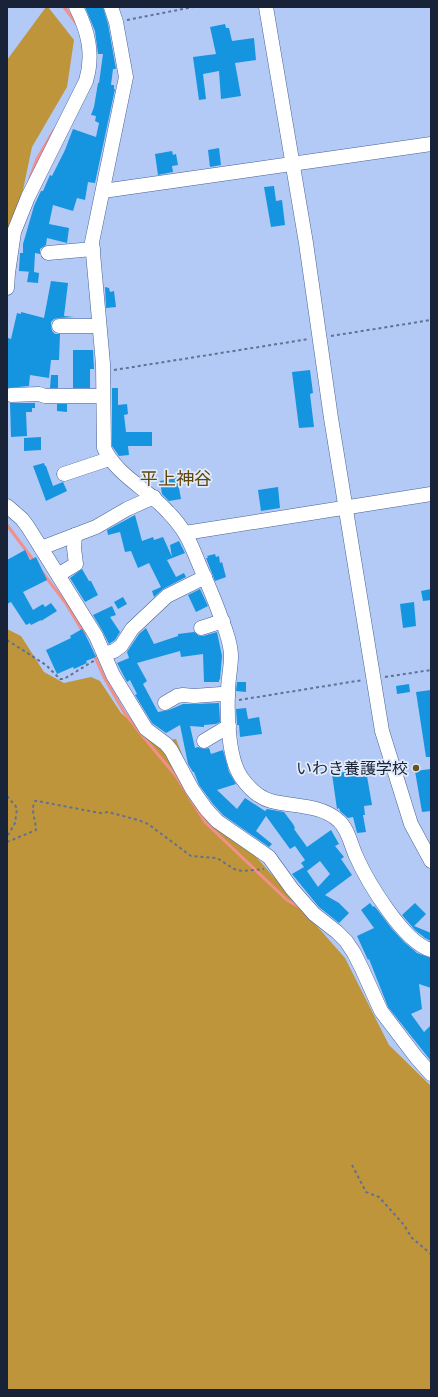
<svg xmlns="http://www.w3.org/2000/svg" width="438" height="1397" viewBox="0 0 438 1397" font-family="Jost,'Noto Sans JP',sans-serif">
<rect width="100%" height="100%" fill="#b3caf7"/>
<g fill="#be953b">
<path d="M46,7H48L74,40L67,87L32,147L7,266V60Z"/>
<path d="M7,629L21,636L44,672L64,683L91,677L100,681L121,713L156,742L176,739L183,757L171,760L345,958L389,1045L431,1086V1390H7Z"/>
</g>
<g fill="none" stroke-linecap="round" stroke-linejoin="round">
<g stroke="#f28f8a" stroke-width="3">
<path d="M64,7L76,23"/>
<path d="M30,178L37,159L54,130"/>
<path d="M7,525L34,561"/>
<path d="M42,572L65,602L85,635"/>
<path d="M94,655L104,677L124,712L141,734L176,776L205,822L287,900L301,908"/>
</g>
</g>
<g fill="#1594e0" fill-rule="evenodd">
<path d="M85,7H103L108,24L116,69H113L111,85H114V89H115L95,183L88,182L85,200L77,198L73,211L53,205L49,224L69,228L67,243L47,238L46,245L40,249V254L35,253L34,272L19,271L20,253H23V244L34,206L41,191H43L50,175L52,176L65,150L73,129L96,137L99,123L95,121L96,116L91,115L94,107L98,83H99L103,54H98L95,31Z"/>
<path d="M225,24L226,28H229L232,41L254,38L256,60L235,63L241,96L221,99L219,71L203,74L206,99L199,100L193,57L216,54L210,27Z"/>
<path d="M219,148L221,165L210,167L208,150Z"/>
<path d="M172,151L173,155L176,154L178,165L172,166L173,172L158,175L155,154Z"/>
<path d="M274,186L276,201L282,200L285,225L271,227L264,187Z"/>
<path d="M29,271L39,273L38,283L27,282Z"/>
<path d="M51,281L68,283L64,316L74,317L59,318L54,319L51,322V326L52,331L55,334H60L59,360H51L49,378L30,375L29,386L7,388V342L8,338L11,339L17,313L21,314V312L44,318Z"/>
<path d="M105,287L109,288L110,292L114,291L116,307L106,308Z"/>
<path d="M73,350H93L94,369H90V388H73Z"/>
<path d="M310,370L313,393L310,394L314,427L299,428L292,372Z"/>
<path d="M51,375H58V388H50Z"/>
<path d="M112,388H118V405L127,404L128,414L124,415L126,432H152V446H128L129,455L119,456L117,453L112,446Z"/>
<path d="M10,403H35V408H32V412H26L27,436L11,437Z"/>
<path d="M57,404H67V412L57,411Z"/>
<path d="M41,437V450L24,451V438Z"/>
<path d="M44,463L45,466H46L53,486L63,482L67,491L46,501L33,466Z"/>
<path d="M177,478L181,499L169,501L162,494L160,481Z"/>
<path d="M278,487L280,508L261,511L258,490Z"/>
<path d="M135,515L142,541L153,537L154,540L163,537L172,557L170,545L179,541L185,553L167,560L176,577L184,573L186,577L163,589L154,597L152,591L161,587L149,563L138,568L131,551L125,552L120,532L108,535L107,530Z"/>
<path d="M25,550L30,560L36,557L47,580L23,592L33,610L43,604L45,607L51,603L57,611L41,621V620L31,625L30,623L26,625L11,602L7,604V560Z"/>
<path d="M215,554L216,557L219,556L220,563L222,562L226,577L215,581L206,558H208L207,556Z"/>
<path d="M82,569L89,581H91L98,595L85,602L70,578Z"/>
<path d="M200,589L208,606L196,612L188,595Z"/>
<path d="M431,589V600L423,601L421,591Z"/>
<path d="M123,597L127,604L118,609L114,602Z"/>
<path d="M414,602L416,626L403,628L400,604Z"/>
<path d="M112,606L116,615L110,617L120,632L115,640L109,644L103,632L93,615Z"/>
<path d="M146,628L154,644L178,636V634L194,632L199,636H203L217,632L222,656L220,679L219,680V682H204L203,654L181,657L180,651L137,663L147,681L143,684L158,712L169,710L183,704H195L219,703L220,722L216,724L204,725V727L190,726L195,748L198,747L204,749L209,748L211,754L223,750L229,772L236,784L217,790L237,809L245,798L265,811L267,809L284,812L293,824L295,828L294,829L307,847L331,830L339,844L335,846L344,857L341,859L352,875L325,895L339,903L349,913L339,923L319,907L292,874L304,867L301,863L305,860L295,846L290,849L266,816L256,831L272,844L269,847L223,815L213,804L199,785L194,772H193L188,764L180,725L166,733L152,723L135,695L137,694L130,680L127,682L117,663L129,658L127,652L139,634ZM320,861L330,874L318,887L307,871Z"/>
<path d="M82,629L88,640L96,657L86,661L87,663L74,669L73,667L57,674L46,650L71,638L70,636Z"/>
<path d="M237,682H246V692L236,691Z"/>
<path d="M409,684L410,692L397,694L396,686Z"/>
<path d="M431,690V757H426L416,692Z"/>
<path d="M246,708L248,719L259,717L262,734L240,737L239,725H237V723L236,709Z"/>
<path d="M431,769V811L422,812L415,771Z"/>
<path d="M358,770L359,777L367,776L372,805L364,806L365,815H363L366,832L357,833L353,817L348,818L340,811L339,808L337,809L332,774Z"/>
<path d="M370,903L373,907L374,906L376,908L392,929L404,942L417,953L431,958V988L419,984L422,1009L411,1014L424,1032L431,1025V1061L388,1007L369,959L368,960L357,936L374,928L361,910Z"/>
<path d="M415,903L426,914L414,926L431,933V941L425,938L415,930L402,915Z"/>
</g>
<g fill="none" stroke-linecap="round" stroke-linejoin="round">
<defs>
<g id="minor">
<path d="M111,7L116,22L126,77L92,242L103,364L104,448C117,476 148,489 168,512C174,518 181,527 186,535C191,544 195,554 199,564C207,583 216,602 222,621C226,630 231,646 231,656C231,668 228,680 228,691C227,714 228,758 241,777C248,787 259,798 271,801C293,807 321,804 339,821C348,829 351,845 356,856C367,881 404,943 431,950"/>
<path d="M266,7L306,243L331,418L382,731L411,824L431,861"/>
<path d="M103,191L431,144"/>
<path d="M48,253L93,249"/>
<path d="M7,288L8,273L14,232L28,197L86,81C94,54 88,31 76,7"/>
<path d="M59,326H99"/>
<path d="M11,395L39,394L45,396H103"/>
<path d="M64,474L109,459"/>
<path d="M7,506L22,519L28,527L96,636L113,675L146,729L166,744L171,750L192,789L206,809L217,821L269,857L292,889L314,914L337,932L346,941L354,953L362,969L381,1011L416,1057L431,1074"/>
<path d="M185,533L431,494"/>
<path d="M41,548L96,527L127,509L154,497"/>
<path d="M58,575L76,564L74,548L75,535"/>
<path d="M201,628L223,621"/>
<path d="M104,654L114,651L121,646L132,629L167,596L205,577"/>
<path d="M165,703L177,696L183,695L194,696L221,694L228,696"/>
<path d="M204,741L229,726"/>
</g>
</defs>
<use href="#minor" stroke="#496294" stroke-width="15"/>
<g stroke="#617192" stroke-width="2" stroke-dasharray="3 3" stroke-linecap="butt">
<path d="M127,20L193,7"/>
<path d="M331,336L431,320"/>
<path d="M114,370L309,339"/>
<path d="M7,640L46,665L60,679H64L95,660"/>
<path d="M385,677L431,670"/>
<path d="M239,700L363,680"/>
<path d="M7,796L17,808L15,823L7,837"/>
<path d="M7,842L36,830C36,821 30,809 35,801H37L100,813L108,812L138,820L148,824L191,856L217,858L234,869L242,871L264,869"/>
<path d="M352,1165L366,1192L379,1197L404,1225L412,1238L431,1254"/>
</g>
<use href="#minor" stroke="#fff" stroke-width="14"/>
</g>
<circle fill="#685221" stroke="#e1ebfc" stroke-width="1.5" cx="416" cy="768" r="4"/>
<g text-anchor="middle" dominant-baseline="central" stroke-width="3.5" stroke-linejoin="round" paint-order="stroke">
<g font-size="16" fill="#192338" stroke="#e1ebfc" text-anchor="end">
<text x="408" y="768">いわき養護学校</text>
</g>
<g font-size="18" fill="#61470b" stroke="#e1ebfc">
<text x="176" y="479">平上神谷</text>
</g>
</g>
<rect width="438" height="1397" fill="none" stroke="#192338" stroke-width="16"/>
</svg>
